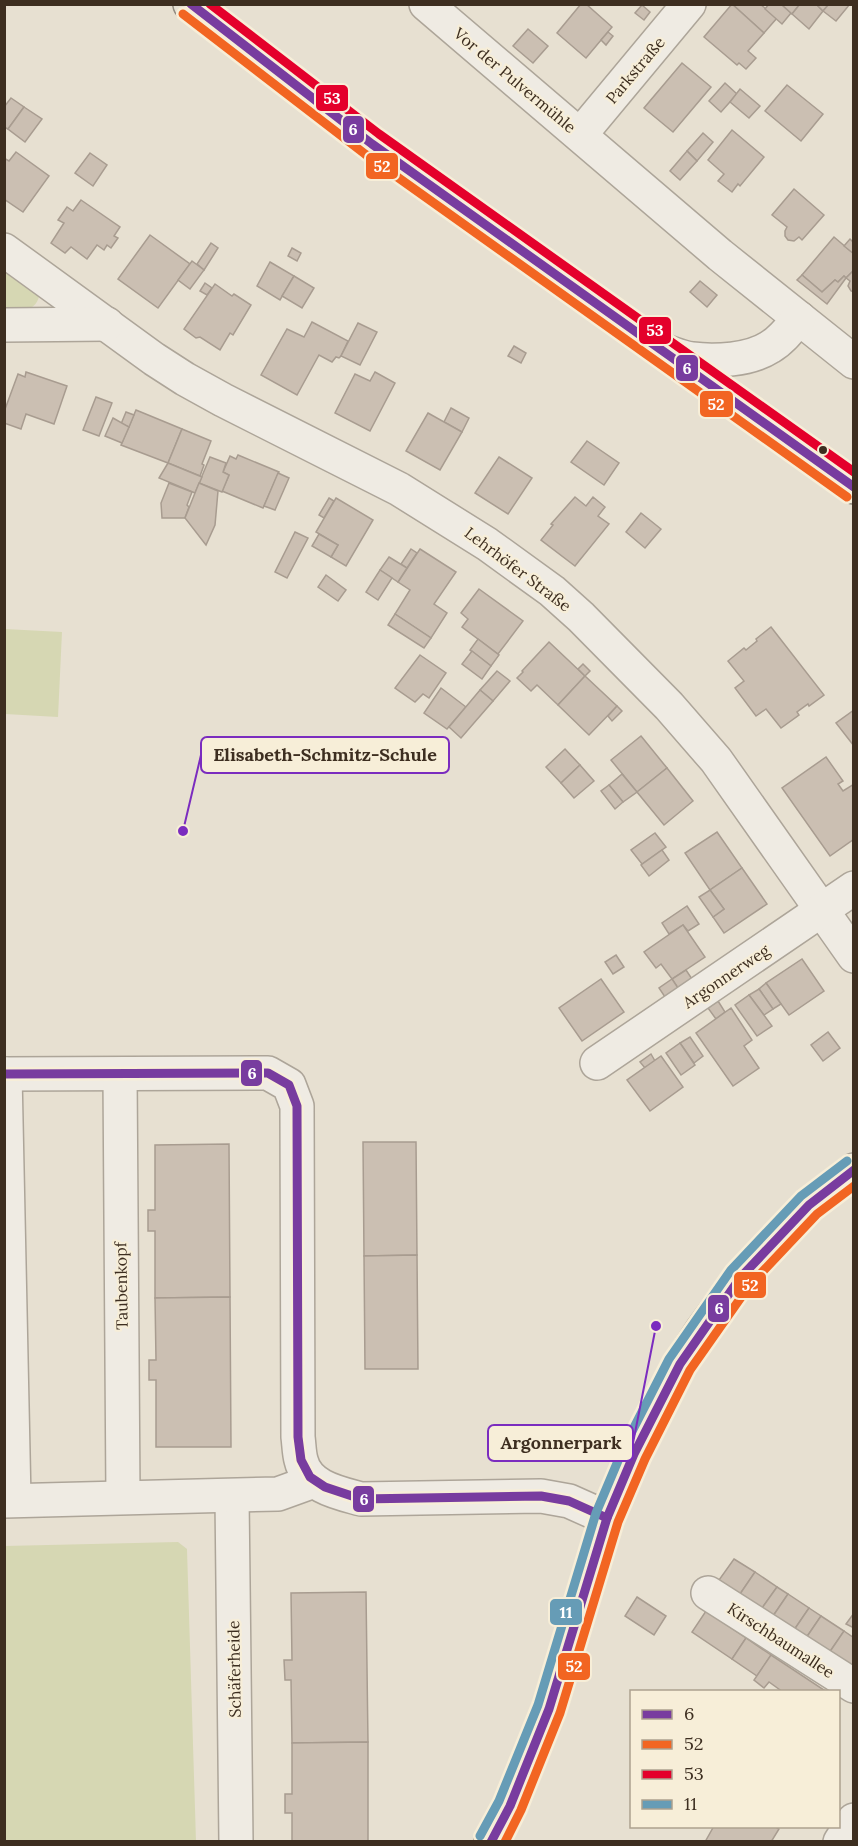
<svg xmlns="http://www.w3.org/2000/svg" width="858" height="1846" viewBox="0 0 858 1846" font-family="Lora,serif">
<rect width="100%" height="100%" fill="#e7e0d1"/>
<g fill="#d6d7b3">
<path d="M5,262L40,292C37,313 22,310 5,311Z"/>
<path d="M5,629L62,632L58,717L5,714Z"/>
<path d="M178,1542L187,1549L196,1841H5V1546Z"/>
</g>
<g fill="#cbbfb2" stroke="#a89c90" stroke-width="1.5">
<path d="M581,4H586L612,27L586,58L557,33Z"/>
<path d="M732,4H760L777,18L764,33Z"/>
<path d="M732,4L764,33L748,51L756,58L746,69L739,63L737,65L704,37Z"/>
<path d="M769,4H781L791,13L782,24L765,9Z"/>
<path d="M781,4H800L792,14Z"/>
<path d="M800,4H816L823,11L809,29L792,14Z"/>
<path d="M816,4H829L823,11Z"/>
<path d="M829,4H850L836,21L823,11Z"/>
<path d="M642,5L650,12L644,20L635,13Z"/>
<path d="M528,29L548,46L533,63L513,46Z"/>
<path d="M608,32L613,36L606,45L601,40Z"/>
<path d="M682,63L711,87L673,132L644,108Z"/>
<path d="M725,83L737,94L721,112L709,101Z"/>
<path d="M787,85L823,114L801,141L765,111Z"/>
<path d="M740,89L760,106L749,118L730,102Z"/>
<path d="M11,98L24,107L8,129L4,127V107Z"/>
<path d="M24,107L42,119L25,142L8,129Z"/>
<path d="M732,130L764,157L740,186L738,184L732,192L718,181L724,174L708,160Z"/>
<path d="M703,133L713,142L697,161L687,151Z"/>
<path d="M687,151L697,161L680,180L670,171Z"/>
<path d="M16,152L49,176L23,212L4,199V158L9,161Z"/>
<path d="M90,153L107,165L93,186L75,173Z"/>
<path d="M794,189L824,215L802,240L799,237L794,241L788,240L785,236V231L787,227L772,215Z"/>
<path d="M81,200L120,227L114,236L118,238L111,248L107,245L104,250L97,245L87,259L71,247L65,253L51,243L64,223L58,220L67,207L73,211Z"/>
<path d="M150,235L190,264L158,308L118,279Z"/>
<path d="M834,237L854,254V270L846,278L844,276L838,282L835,280L822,292L802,275Z"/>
<path d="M850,239L854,243V254L844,246Z"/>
<path d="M211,243L218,248L204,270L197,264Z"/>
<path d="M292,248L301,253L297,261L288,256Z"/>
<path d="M192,261L204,270L190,289L178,280Z"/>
<path d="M270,262L294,276L280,300L257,286Z"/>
<path d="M854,270V292L851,291L848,286L850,281L846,278Z"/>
<path d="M802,275L822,292L835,280L838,282L844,276L846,278L827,304L797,280Z"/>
<path d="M294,276L314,288L302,308L282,296Z"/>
<path d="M700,281L717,295L707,307L690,292Z"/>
<path d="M205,283L212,288L207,295L200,291Z"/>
<path d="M215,284L232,296L234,294L251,305L233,335L230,333L220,350L200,337L196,338L184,329Z"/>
<path d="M312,322L348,341L341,356L339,358L336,357L332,362L319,355L297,395L261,375L287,329L304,337Z"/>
<path d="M358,323L377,332L360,365L341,356Z"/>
<path d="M514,346L526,353L521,363L508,356Z"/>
<path d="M26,372L67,386L54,424L26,414L21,429L4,423V412L18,374L25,377Z"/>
<path d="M375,372L395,383L370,431L335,413L355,374L370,381Z"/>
<path d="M96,397L112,403L99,436L83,430Z"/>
<path d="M451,408L469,418L462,432L444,422Z"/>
<path d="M136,410L182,429L168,463L121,445Z"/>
<path d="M126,412L134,415L129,427L121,424Z"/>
<path d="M428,413L462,432L440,470L406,451Z"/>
<path d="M113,418L129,427L122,443L105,436Z"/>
<path d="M182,429L211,441L202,464L204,465L200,476L168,463Z"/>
<path d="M587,441L619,463L604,485L571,462Z"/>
<path d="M238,455L279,472L263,508L222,491L229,475L223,472L230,456L236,459Z"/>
<path d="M210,457L226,463L223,472L229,475L222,492L199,483Z"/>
<path d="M499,457L532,478L508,514L475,493Z"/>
<path d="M168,463L202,477L195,493L159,478Z"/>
<path d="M278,473L289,478L275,510L264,506Z"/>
<path d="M169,483L192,492L187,505L189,507L185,518H162L161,503Z"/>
<path d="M199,483L218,491L215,525L206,545L185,518Z"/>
<path d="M575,497L586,506L593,497L605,507L598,516L609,524L575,566L541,540L553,525L551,524Z"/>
<path d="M329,498L334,501L324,518L319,515Z"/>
<path d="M336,498L373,520L346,566L331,557L338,545L316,532Z"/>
<path d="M641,513L661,529L645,548L626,532Z"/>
<path d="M295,532L308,538L287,578L275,572Z"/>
<path d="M319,534L338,545L331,557L312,546Z"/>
<path d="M411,549L417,553L407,568L401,564Z"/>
<path d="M420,549L456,572L434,604L447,613L431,638L395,614L410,590L398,582Z"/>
<path d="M389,557L407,568L398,582L380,570Z"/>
<path d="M380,570L392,578L378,600L366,592Z"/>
<path d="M326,575L346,590L338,601L318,587Z"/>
<path d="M479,589L523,621L498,654L462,627L468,619L461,613Z"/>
<path d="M395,614L431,638L424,648L388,625Z"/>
<path d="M771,627L824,695L809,706L808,704L797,712L799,715L781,728L766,709L756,716L735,688L744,681L728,661L744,648L746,650L757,641L756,639Z"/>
<path d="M478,639L499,655L491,666L470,650Z"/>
<path d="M549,642L585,676L558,705L537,685L531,691L517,678L523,672L522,671Z"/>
<path d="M472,651L491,666L482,679L462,664Z"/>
<path d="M420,655L446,673L429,698L423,694L415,702L395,688Z"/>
<path d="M583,664L590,671L585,676L578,669Z"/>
<path d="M497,671L510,681L493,701L480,690Z"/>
<path d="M585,676L617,706L589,735L558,705Z"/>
<path d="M441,688L466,707L447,729L424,713Z"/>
<path d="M480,690L493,701L461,738L449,727Z"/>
<path d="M617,706L622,711L612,721L608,716Z"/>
<path d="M854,710V746L836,723Z"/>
<path d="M641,736L667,768L637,792L611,760Z"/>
<path d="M565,749L580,765L561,783L546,767Z"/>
<path d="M826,757L843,781L838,784L843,791L854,784V839L830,856L782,788Z"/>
<path d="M580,765L594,781L574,798L561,783Z"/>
<path d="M667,768L693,801L664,825L637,792Z"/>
<path d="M622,774L637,792L623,802L609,785Z"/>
<path d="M609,785L623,802L615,809L601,791Z"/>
<path d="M717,832L742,868L710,890L685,853Z"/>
<path d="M655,833L666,847L642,864L631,850Z"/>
<path d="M662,850L669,860L649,876L641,865Z"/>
<path d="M742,868L767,904L724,933L713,917L724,909L710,890Z"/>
<path d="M710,890L724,909L713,917L699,897Z"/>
<path d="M687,906L699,924L688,931L683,925L669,934L662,923Z"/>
<path d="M683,925L705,957L672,979L661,964L656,968L644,952Z"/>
<path d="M616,955L624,967L613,974L605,962Z"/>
<path d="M802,959L824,991L789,1015L766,983Z"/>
<path d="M686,970L692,979L678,988L672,979Z"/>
<path d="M601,979L624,1012L582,1041L559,1008Z"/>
<path d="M672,979L678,988L665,997L659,988Z"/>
<path d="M766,983L781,1004L773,1009L759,989Z"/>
<path d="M759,989L773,1009L764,1015L749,995Z"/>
<path d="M749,995L772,1026L757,1036L735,1005Z"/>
<path d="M718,1001L725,1012L716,1019L708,1008Z"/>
<path d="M731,1008L752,1040L744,1046L759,1068L733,1086L696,1033Z"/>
<path d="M828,1032L840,1048L823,1061L811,1045Z"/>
<path d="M690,1037L703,1056L694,1063L680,1043Z"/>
<path d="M680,1043L695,1065L681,1075L666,1053Z"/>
<path d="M651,1054L655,1061L645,1068L640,1062Z"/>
<path d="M661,1056L683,1087L650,1111L627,1080Z"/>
<path d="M363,1142H416L417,1255L364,1256Z"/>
<path d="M229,1144L230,1297L155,1298V1231H148V1210H155V1145Z"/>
<path d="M417,1255L418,1369H365L364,1256Z"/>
<path d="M230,1297L231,1447H156V1380H149V1360H156L155,1298Z"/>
<path d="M734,1559L755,1572L740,1594L719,1580Z"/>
<path d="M755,1572L777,1587L762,1608L740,1594Z"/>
<path d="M777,1587L788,1594L773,1616L762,1608Z"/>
<path d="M366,1592L368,1742L292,1743L291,1680H285L284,1660H292L291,1593Z"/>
<path d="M788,1594L809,1608L794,1630L773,1616Z"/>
<path d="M637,1597L666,1616L654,1635L625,1616Z"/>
<path d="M809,1608L821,1616L806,1638L794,1630Z"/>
<path d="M706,1611L746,1638L732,1659L692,1632Z"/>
<path d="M854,1613V1628L846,1624Z"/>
<path d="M821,1616L844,1631L829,1653L806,1638Z"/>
<path d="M844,1631L854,1638V1669L829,1653Z"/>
<path d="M746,1638L771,1655L757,1676L732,1659Z"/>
<path d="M771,1655L827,1692H783L769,1682L764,1688L754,1680Z"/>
<path d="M368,1742V1842H292V1813H285V1794H292V1743Z"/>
<path d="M714,1826H774L779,1829L771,1842H705Z"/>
</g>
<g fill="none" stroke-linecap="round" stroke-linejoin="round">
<defs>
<g id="minor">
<path d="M426,4L720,255L854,362"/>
<path d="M580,135L689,4"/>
<path d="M4,250L154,359L185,379L223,400L399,489L487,544L552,591L581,617L669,706L716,760L854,956"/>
<path d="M4,325L107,324"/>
<path d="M665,351C674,354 683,358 692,359C715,362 750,360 770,347C782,340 790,329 799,318"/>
<path d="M597,1063L854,888"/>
<path d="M4,1074L268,1073L289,1085L297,1106L298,1437C299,1444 299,1453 301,1460C307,1487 339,1493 361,1499L541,1496L569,1501L607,1518"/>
<path d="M5,1074L14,1500"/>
<path d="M120,1074L123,1497"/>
<path d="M232,1497L236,1842"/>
<path d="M4,1501L278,1494L314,1481"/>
<path d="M708,1593L854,1686"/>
<path d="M840,1842L854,1820"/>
</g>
<path id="tertiary" d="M491,1842L510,1806L549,1709L607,1518L634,1454L680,1364L703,1329L740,1278L809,1205L854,1170"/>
<path id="primary" d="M190,4L372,144L854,487"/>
</defs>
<use href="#minor" stroke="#ada599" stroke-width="36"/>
<use href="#tertiary" stroke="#ada599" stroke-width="36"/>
<use href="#primary" stroke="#928b80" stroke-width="36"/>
<use href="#minor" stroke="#efebe3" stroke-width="33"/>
<use href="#tertiary" stroke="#efebe3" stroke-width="33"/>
<use href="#primary" stroke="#e6e1d4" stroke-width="33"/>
<defs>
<g id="bus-1">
<path d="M191,4L372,144L854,487"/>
<path d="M4,1074L268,1073L289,1085L297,1106L298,1437L301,1460L310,1477L325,1487L361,1499L541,1496L569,1501L607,1518"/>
<path d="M491,1842L510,1806L549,1709L607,1518L634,1454L680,1364L740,1278L809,1205L854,1170"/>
</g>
<g id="bus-2">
<path d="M183,14L365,154L847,497"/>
<path d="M505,1842L521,1810L560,1713L618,1522L645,1459L690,1370L749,1286L817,1214L854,1186"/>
</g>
<path id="bus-3" d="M210,4L379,134L854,472"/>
<path id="bus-4" d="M480,1836L499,1801L538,1705L596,1513L623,1449L669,1359L731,1270L801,1196L847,1161"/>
</defs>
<use href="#bus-1" stroke="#f7eed8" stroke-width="14"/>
<use href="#bus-2" stroke="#f7eed8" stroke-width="14"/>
<use href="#bus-3" stroke="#f7eed8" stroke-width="14"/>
<use href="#bus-4" stroke="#f7eed8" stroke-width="14"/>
<use href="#bus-1" stroke="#783c9f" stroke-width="9"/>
<use href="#bus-2" stroke="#f26522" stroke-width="9"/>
<use href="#bus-3" stroke="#e4002b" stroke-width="9"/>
<use href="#bus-4" stroke="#669cb6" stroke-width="9"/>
</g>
<circle fill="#3d2e20" stroke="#f7eed8" stroke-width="2" cx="823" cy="450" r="5"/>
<g text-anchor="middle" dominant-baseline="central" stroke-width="4.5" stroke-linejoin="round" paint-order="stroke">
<g font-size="16" fill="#3d2e20" stroke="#f7eed8">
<text transform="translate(635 70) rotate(-50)">Parkstraße</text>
<text transform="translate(515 80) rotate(40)">Vor der Pulvermühle</text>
<text transform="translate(518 569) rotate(37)">Lehrhöfer Straße</text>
<text transform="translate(726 976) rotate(-34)">Argonnerweg</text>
<text transform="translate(121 1286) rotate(-91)">Taubenkopf</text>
<text transform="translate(781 1640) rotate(33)">Kirschbaumallee</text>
<text transform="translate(234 1669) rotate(-91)">Schäferheide</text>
</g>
</g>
<path fill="none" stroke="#7b2cbf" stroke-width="2" d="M183 831L201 755M656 1326L633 1443"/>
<g fill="#7b2cbf" stroke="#f7eed8" stroke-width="2">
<circle cx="183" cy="831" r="6"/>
<circle cx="656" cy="1326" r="6"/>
</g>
<g fill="#f7eed8" stroke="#7b2cbf" stroke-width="2">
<rect x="201" y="737" width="248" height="36" rx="6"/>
<rect x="488" y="1425" width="145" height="36" rx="6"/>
</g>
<g font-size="18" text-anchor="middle" font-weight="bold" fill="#3d2e20">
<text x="325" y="761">Elisabeth-Schmitz-Schule</text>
<text x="561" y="1449">Argonnerpark</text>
</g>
<g stroke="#f7eed8" stroke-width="2">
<rect x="315" y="84" width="34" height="28" rx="6" fill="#e4002b"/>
<rect x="342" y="115" width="23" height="29" rx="6" fill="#783c9f"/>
<rect x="365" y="152" width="34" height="28" rx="6" fill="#f26522"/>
<rect x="638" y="316" width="34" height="29" rx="6" fill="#e4002b"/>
<rect x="675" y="354" width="24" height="28" rx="6" fill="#783c9f"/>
<rect x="699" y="390" width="35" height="28" rx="6" fill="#f26522"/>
<rect x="240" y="1059" width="23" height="28" rx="6" fill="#783c9f"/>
<rect x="733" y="1271" width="34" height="28" rx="6" fill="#f26522"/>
<rect x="707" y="1294" width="23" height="29" rx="6" fill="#783c9f"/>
<rect x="352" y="1485" width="23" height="28" rx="6" fill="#783c9f"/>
<rect x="549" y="1598" width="34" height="28" rx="6" fill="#669cb6"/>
<rect x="557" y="1652" width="34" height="29" rx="6" fill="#f26522"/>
</g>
<g font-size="16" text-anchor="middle" font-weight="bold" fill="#fff">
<text x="332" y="104">53</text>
<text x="353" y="135">6</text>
<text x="382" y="172">52</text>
<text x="655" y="336">53</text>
<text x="687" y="374">6</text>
<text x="716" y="410">52</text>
<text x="252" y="1079">6</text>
<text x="750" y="1291">52</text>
<text x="719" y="1314">6</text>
<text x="364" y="1505">6</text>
<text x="566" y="1618">11</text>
<text x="574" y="1672">52</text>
</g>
<rect width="858" height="1846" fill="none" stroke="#3d2e20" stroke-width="12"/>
<rect x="630" y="1690" width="210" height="138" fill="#f7eed8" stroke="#ada18e" stroke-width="1.5"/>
<rect x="642" y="1710" width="30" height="9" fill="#783c9f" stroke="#ada18e" stroke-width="1.5"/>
<text x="684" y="1720" font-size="18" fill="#3d2e20">6</text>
<rect x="642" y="1740" width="30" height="9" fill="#f26522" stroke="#ada18e" stroke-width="1.5"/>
<text x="684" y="1750" font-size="18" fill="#3d2e20">52</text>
<rect x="642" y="1770" width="30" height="9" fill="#e4002b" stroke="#ada18e" stroke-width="1.5"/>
<text x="684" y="1780" font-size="18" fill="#3d2e20">53</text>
<rect x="642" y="1800" width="30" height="9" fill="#669cb6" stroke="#ada18e" stroke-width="1.5"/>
<text x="684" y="1810" font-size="18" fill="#3d2e20">11</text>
</svg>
